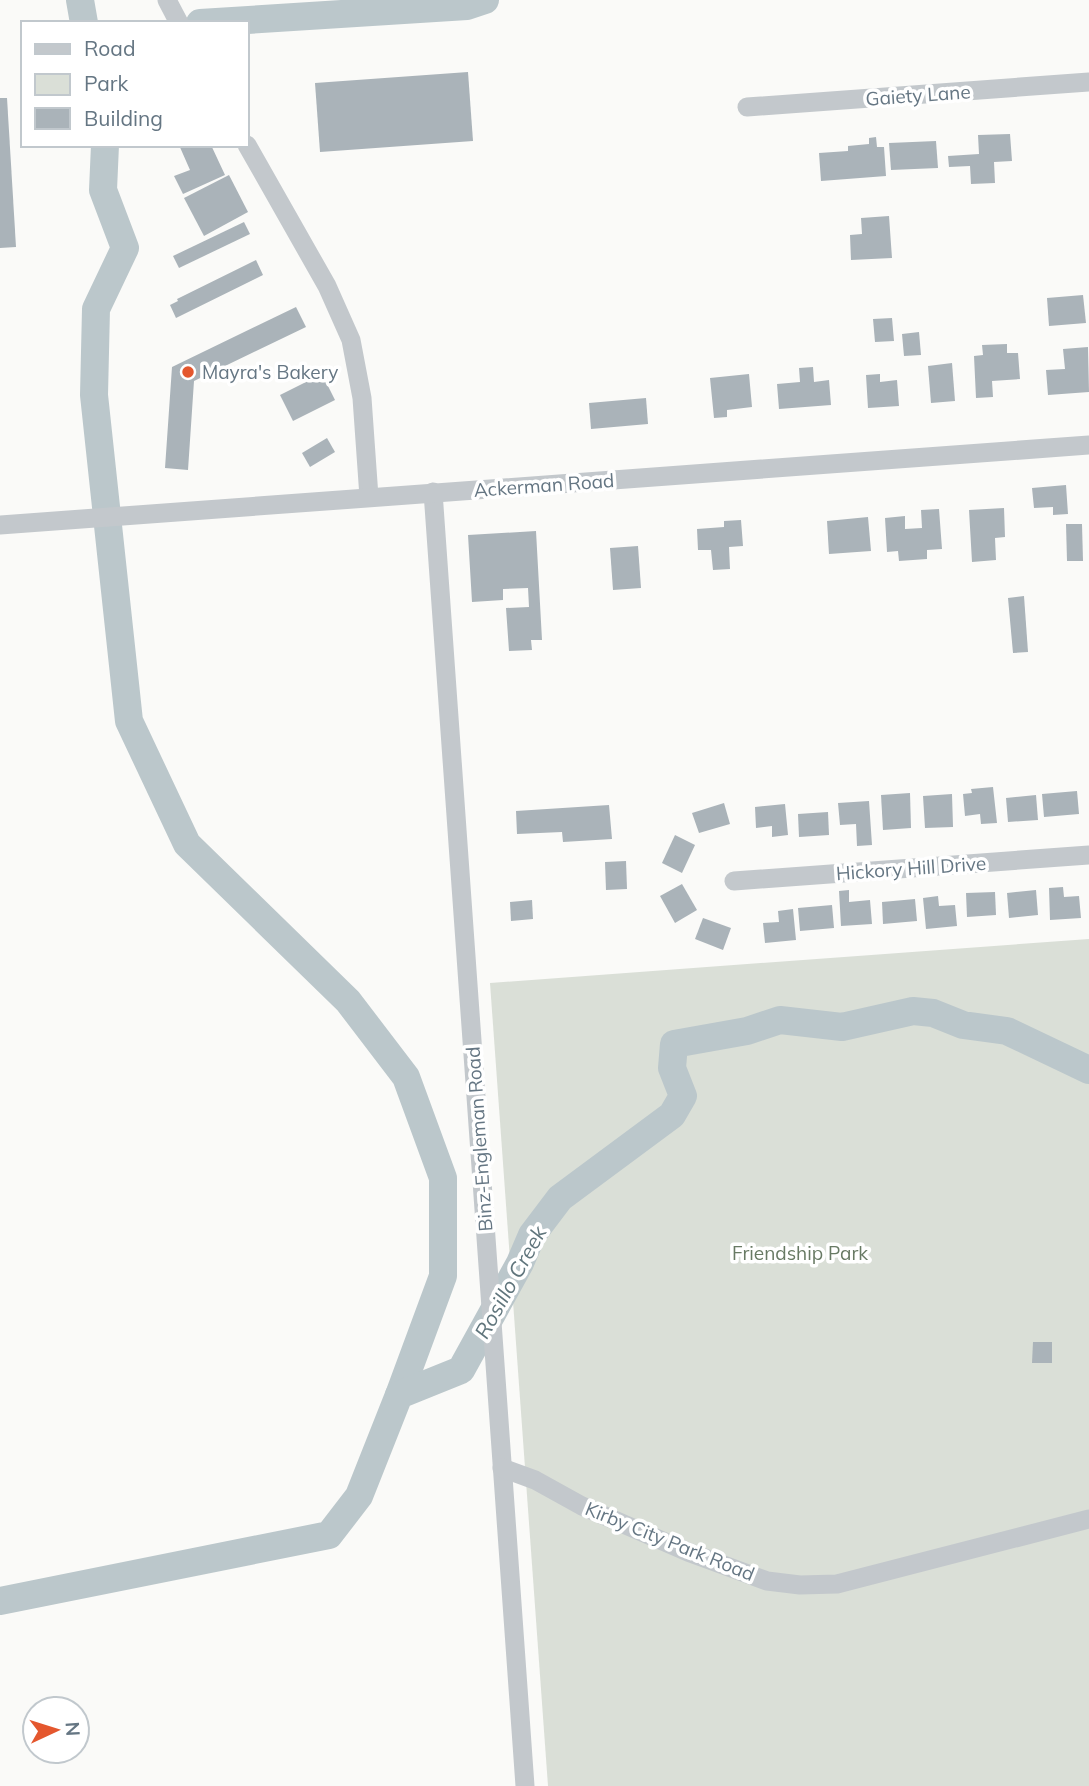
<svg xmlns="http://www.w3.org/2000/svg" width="1089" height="1786" viewBox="0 0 1089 1786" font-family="Mulish,sans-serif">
<rect width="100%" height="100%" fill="#fafaf8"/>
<path fill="#dadfd7" d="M1089,939V1786H548L490,983Z"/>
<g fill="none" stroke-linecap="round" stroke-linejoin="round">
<g stroke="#bbc7cb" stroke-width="28">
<path d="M80,0L84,23"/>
<path d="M200,23L467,6L485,0"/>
<path d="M105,145L103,190L125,248L96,309L94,395L129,721L187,844L348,1001L406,1077L443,1178V1276L399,1395"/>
<path d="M0,1601L329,1535L359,1496L399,1395L461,1370L520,1263L532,1235L560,1198L672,1115L683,1096L672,1068L674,1044L747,1031L780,1020L842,1027L913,1011L933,1013L963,1025L1007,1031L1089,1070"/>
</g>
</g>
<g fill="#aab3b9">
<path d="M468,72L473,141L320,152L315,83Z"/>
<path d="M0,98H7L16,247L0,248Z"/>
<path d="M1010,134L1012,161L994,162L995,183L971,184L970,166L949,167L948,156L979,154L978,135Z"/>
<path d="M876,137L877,147H884L886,176L821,181L819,153L848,151V146L869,144V138Z"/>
<path d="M936,141L938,168L891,170L889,143Z"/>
<path d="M179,145H211L225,175L183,194L174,176L190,170Z"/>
<path d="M229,175L248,212L204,236L184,198Z"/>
<path d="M889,216L892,258L851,260L850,235L862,234L861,218Z"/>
<path d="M244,222L250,234L179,268L173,256Z"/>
<path d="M256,260L263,275L176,318L170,305L178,301L177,299Z"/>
<path d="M1083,295L1086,323L1049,326L1047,298Z"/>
<path d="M296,307L306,327L194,381L188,470L165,468L172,367Z"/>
<path d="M892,318L894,341L875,342L873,319Z"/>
<path d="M919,332L921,355L904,356L902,334Z"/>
<path d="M1007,344V353H1018L1020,379L992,381L993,397L976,398L974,356L983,355L982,345Z"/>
<path d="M1088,347L1089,392L1048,395L1046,370L1065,369L1063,349Z"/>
<path d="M952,363L955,401L931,403L928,366Z"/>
<path d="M813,367L814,382L829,380L831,405L779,409L777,384L800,382L799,368Z"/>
<path d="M322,374L335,400L293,421L280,395Z"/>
<path d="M749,374L752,407L727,410V417L714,418L710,378Z"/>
<path d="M880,374V382L897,380L899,406L868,408L866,375Z"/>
<path d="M646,398L648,424L591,429L589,403Z"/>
<path d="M327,438L335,452L310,467L302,453Z"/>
<path d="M1066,485L1068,514L1053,515V507L1034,508L1032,488Z"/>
<path d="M1004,508L1005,537L995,538L996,560L972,562L969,510Z"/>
<path d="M939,509L942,549L927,550V559L899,561L898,551L887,552L885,518L905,516V529L922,528L921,510Z"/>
<path d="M868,517L871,551L829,554L827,521Z"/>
<path d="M741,520L743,546L729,547L730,569L713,570L711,550H698L697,529L724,527V521Z"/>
<path d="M1066,524H1082L1083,561H1067Z"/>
<path d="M536,531L542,640H531L532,650L509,651L506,608L529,607L528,588L503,589V600L472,602L468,535Z"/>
<path d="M638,546L641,588L613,590L610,548Z"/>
<path d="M1024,596L1028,652L1013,653L1008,598Z"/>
<path d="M993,787L997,823L981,824L980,814L965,816L963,794L972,793L971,789Z"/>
<path d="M1077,791L1079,814L1044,817L1042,794Z"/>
<path d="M910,793L911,828L883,830L881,795Z"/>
<path d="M952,794L953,827L925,828L923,796Z"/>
<path d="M1036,795L1038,820L1008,822L1006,798Z"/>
<path d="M869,801L872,845L857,846L856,824L840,825L838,803Z"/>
<path d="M724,803L730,824L699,833L692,813Z"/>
<path d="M785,804L788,835L772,837V826L756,828L755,807Z"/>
<path d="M609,805L612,839L563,842L562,832L517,834L516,811Z"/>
<path d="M828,812L829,835L799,837L798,814Z"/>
<path d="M675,835L695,845L682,873L662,863Z"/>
<path d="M626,861L627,889L606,890L605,862Z"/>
<path d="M682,884L697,910L675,923L660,896Z"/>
<path d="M1063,887L1064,897L1079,896L1081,918L1050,920L1049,888Z"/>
<path d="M849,890V902L870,900L872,924L841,926L839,891Z"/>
<path d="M1036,890L1038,915L1009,918L1007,893Z"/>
<path d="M995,892L996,915L967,917L966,893Z"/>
<path d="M938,896L939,906L955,905L957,926L926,929L923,898Z"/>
<path d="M915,899L917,921L883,924L882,902Z"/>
<path d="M532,900L533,919L511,921L510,902Z"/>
<path d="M832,905L834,928L800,931L798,908Z"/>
<path d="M793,909L796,940L765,943L763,923L779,922L778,911Z"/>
<path d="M703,918L731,928L723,950L695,939Z"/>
<path d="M1033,1342H1052V1363H1032Z"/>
</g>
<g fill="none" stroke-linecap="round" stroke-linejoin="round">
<g stroke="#c3c8cc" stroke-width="19">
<path d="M167,0L179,23"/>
<path d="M747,107L1089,82"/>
<path d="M247,145L327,286L351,340L362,398L369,497"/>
<path d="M433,492L525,1786"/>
<path d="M0,525L1089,445"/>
<path d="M734,881L1089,855"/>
<path d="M502,1468L535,1480L582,1506L688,1552L767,1581L800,1585L837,1584L1089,1519"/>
</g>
</g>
<circle fill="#e4572e" stroke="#fff" stroke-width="2.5" cx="188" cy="372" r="7"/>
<g text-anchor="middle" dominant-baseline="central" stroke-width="7" stroke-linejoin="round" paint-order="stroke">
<g font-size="19" fill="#657683" stroke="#fff">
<text transform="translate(918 95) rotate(-4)">Gaiety Lane</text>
<text transform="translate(544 485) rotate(-4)">Ackerman Road</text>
<text transform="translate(911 868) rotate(-4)">Hickory Hill Drive</text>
<text transform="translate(479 1139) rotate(-94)">Binz-Engleman Road</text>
<text transform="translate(670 1541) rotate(22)">Kirby City Park Road</text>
</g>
<g font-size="19" fill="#657683" stroke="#fff" text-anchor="start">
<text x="202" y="372">Mayra's Bakery</text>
</g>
<g font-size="19" fill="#687a64" stroke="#fff">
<text x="800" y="1253">Friendship Park</text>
</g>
<g font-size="21" font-style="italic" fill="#60757c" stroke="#fff">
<text transform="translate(510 1282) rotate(-61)">Rosillo Creek</text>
</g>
</g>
<rect x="21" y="21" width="228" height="126" fill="#ffffff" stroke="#c1c8cd" stroke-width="2"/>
<rect x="35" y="44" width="35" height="10" fill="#c3c8cc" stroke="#c1c8cd" stroke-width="2"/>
<text x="84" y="56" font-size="21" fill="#657683">Road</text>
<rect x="35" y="74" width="35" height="21" fill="#dadfd7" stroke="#c1c8cd" stroke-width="2"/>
<text x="84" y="91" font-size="21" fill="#657683">Park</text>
<rect x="35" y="108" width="35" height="21" fill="#aab3b9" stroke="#c1c8cd" stroke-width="2"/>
<text x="84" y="126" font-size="21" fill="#657683">Building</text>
<g transform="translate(56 1730) rotate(86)"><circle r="33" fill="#ffffff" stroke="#c1c8cd" stroke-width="2"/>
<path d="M0-5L12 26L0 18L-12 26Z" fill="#e4572e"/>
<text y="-10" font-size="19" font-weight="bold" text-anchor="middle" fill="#657683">N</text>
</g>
</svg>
